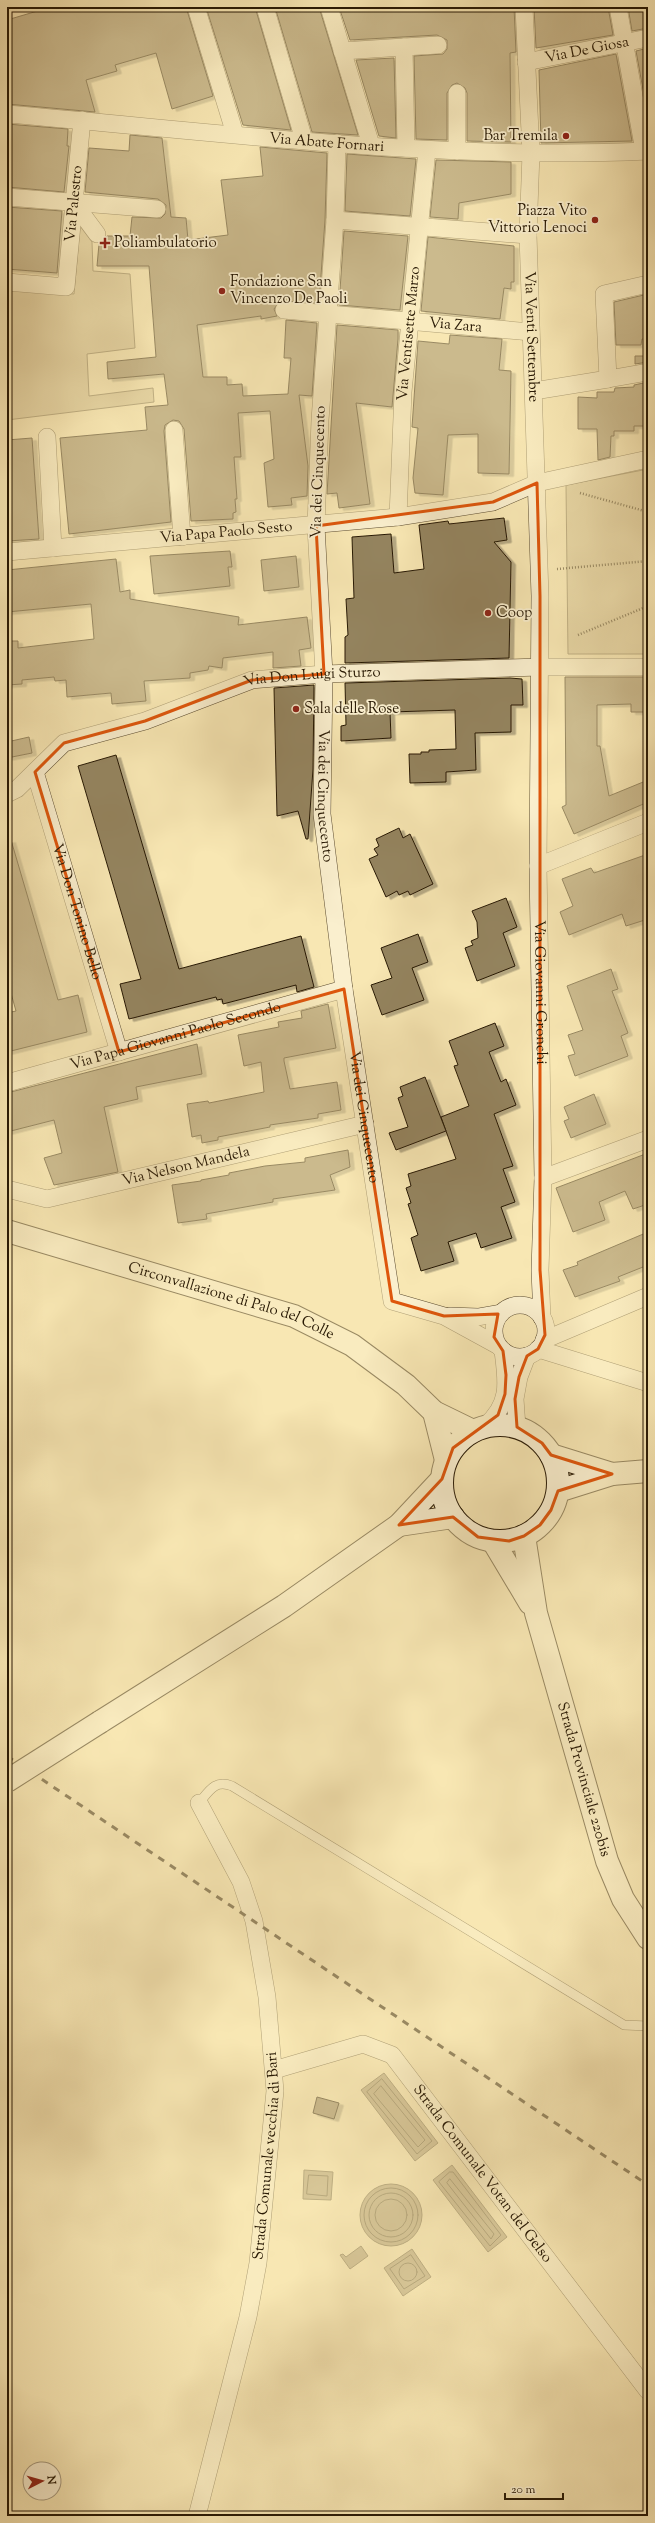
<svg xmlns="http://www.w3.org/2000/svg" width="655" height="2523" viewBox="0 0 655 2523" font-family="'Sorts Mill Goudy',serif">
<defs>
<filter id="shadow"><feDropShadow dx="4.5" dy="2.5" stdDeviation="0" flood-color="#0004"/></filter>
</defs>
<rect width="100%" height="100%" fill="#f8e7b3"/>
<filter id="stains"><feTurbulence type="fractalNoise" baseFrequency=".005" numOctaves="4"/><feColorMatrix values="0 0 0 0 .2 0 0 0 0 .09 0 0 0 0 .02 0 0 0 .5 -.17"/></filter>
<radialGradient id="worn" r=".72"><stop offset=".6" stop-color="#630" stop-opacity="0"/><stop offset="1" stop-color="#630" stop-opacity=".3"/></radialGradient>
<g fill="#d5c495" stroke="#7e6e4c">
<path d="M80,226L92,242L93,271L130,274L135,348L87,354L89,396L153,388L154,402L7,420V289L74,294Z"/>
<path d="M648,469V654H568L566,485Z"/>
</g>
<g fill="#b1a178" stroke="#7a6b4a">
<path d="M384,2073L438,2143L415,2161L361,2090Z"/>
<path d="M452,2165L507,2237L488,2252L433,2180Z"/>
<path d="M304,2170L333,2172L331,2200L303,2199Z"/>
<circle cx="391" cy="2215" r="31"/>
<path d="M361,2246L368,2256L350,2269L340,2255L343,2254L346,2257Z"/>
<path d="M412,2249L431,2277L403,2296L384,2268Z"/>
</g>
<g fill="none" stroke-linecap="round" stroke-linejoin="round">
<g stroke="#6c5d3e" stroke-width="1">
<path d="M382,2079L432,2141L417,2154L367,2092Z"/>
<path d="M381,2086L425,2140L418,2147L374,2094Z"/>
<path d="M450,2172H453L501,2235L490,2246L439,2182Z"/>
<path d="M309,2175L328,2176L327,2196L307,2194Z"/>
<path d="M450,2179L494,2234L491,2239L447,2183Z"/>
<circle cx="391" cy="2215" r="27"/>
<circle cx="391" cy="2215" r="22"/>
<circle cx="391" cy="2215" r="16"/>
<path d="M411,2255L425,2276L404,2289L390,2269Z"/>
<circle cx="408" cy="2272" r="9"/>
</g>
</g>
<g fill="#94845f" stroke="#281904" filter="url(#shadow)">
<path d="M51,7H186L213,96L172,109L156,53L115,65L117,71L86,80L95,112L7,104V20Z"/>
<path d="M206,7H255L291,130L243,125Z"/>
<path d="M275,7H319L358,135L312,132Z"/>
<path d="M339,7H410V10L514,7L516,52L510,53L511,142L467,141V93L465,88L457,83L452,85L447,93V140L416,139L414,56L443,54L447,49V40L437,35L350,40Z"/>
<path d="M534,7H608L613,35L536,48Z"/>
<path d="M628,7H648V28L632,31Z"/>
<path d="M648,48V117L636,51Z"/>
<path d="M616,54L632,141L541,143L539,70Z"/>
<path d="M394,58L396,138L379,136L356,60Z"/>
<path d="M7,124L68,129L67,146H69L64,192L7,187Z"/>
<path d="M130,135L162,138L171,217L186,218L188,240L228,235L221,180L263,176L260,147L327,153L325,220L319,303L280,301L274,309L277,316L261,319V316L197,325L203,377H227V385L242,384L243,396L288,394L291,358H284L286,320L317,323L312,396L299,395L308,466L307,496L291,498L292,505L268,507L264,463L274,459L270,411L238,413L241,457H234L237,499H235L236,512L233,513V519L191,521L184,429L179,421L173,420L165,425L164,431L171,522L69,534L60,438L147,430L145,407L168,405L164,374L108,379L107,362L156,357L149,266H97L99,244L103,242L107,236H130L132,217L161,218L165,214L166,205L158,199L85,192L89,148L129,151Z"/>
<path d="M347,154L416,159L410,216L345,211Z"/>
<path d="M436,160L511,162V194L459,203L458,219L430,217Z"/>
<path d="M7,207L62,211L57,273L7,269Z"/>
<path d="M344,231L408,236L400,310L339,305Z"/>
<path d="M428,237L514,246V282H511V289L504,288L500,319L421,311Z"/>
<path d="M648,294V339H642L641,345H616L614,302Z"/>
<path d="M337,325L398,330V339L392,407L356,403L370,504L339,508L337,493L327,494Z"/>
<path d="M450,335L502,339L499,370L511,371L509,474L478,473V434L448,435L443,495L415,493L413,478L418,428L412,427L418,341L449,344Z"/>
<path d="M635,356H648V362L635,364Z"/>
<path d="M648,382V426H634V431H614V436H611L610,457L598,460L597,429H578V397L597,398V392H614L615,388L634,387V385Z"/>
<path d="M32,438L39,539L7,541V440Z"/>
<path d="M504,518L507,540L494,542L511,562L509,658L345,663V637L348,635L346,599L354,598L352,537L391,534L394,573L424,569L419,525L448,521L449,524Z"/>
<path d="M230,551L232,567H228L230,586L154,594L150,556Z"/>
<path d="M296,556L299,587L264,591L261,560Z"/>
<path d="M116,559L120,592L130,590V599L239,617L238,625L307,617L311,648L299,650L301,666L273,668V652L223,658L222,668L209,666L208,670L190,673V678L144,681L146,701L112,704L111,693L67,697L66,680L55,681L54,677L22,680V684L7,685V641H18V648L94,639L91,604L7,612V570Z"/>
<path d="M565,677H648V712H631V704L597,705V746H600L609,796L648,780V802L574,834L562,807L566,805Z"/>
<path d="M510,678L522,679L523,705H511V732L475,733L476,770L446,772V782L410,783L409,754H421V752H429V750L456,749L455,710L390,712L391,738L341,741V726L346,725L345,683Z"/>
<path d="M314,685L313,769L308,839H306L298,811L277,816L274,688Z"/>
<path d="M29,737L32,753L7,758V742Z"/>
<path d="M116,755L179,969L301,936L314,987L297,992L296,985L223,1004L222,999L217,1000L216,997L129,1019L120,984L141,979L78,766Z"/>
<path d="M399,828L403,838L410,834L433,884L410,895L408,891L399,895L397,891L386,897L369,859L378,855L374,849L379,846L376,839Z"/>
<path d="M11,840L58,1000L78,995L87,1032L7,1052V1013L16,1011L7,979V841Z"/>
<path d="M648,854V919L626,926L622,914L569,935L560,912L573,906L562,879L591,868L594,873Z"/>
<path d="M506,898L517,927L503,933L515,966L477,981L465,948L473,945L471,941L478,938L477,922L472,911Z"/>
<path d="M418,934L428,962L412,968L424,1000L382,1015L371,985L392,978L381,948Z"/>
<path d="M611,969L618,989L612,991L628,1033L621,1036L628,1056L575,1076L568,1056L575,1054L568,1035L583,1030L567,986Z"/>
<path d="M328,1004L336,1048L284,1058V1061L290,1089L337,1082L341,1110L318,1114V1118L270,1125V1127L218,1137V1140L202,1143L201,1135L192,1137L187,1104L208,1101L209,1103L264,1092L261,1062L244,1066L238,1035L279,1027L278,1022L302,1018L301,1011Z"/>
<path d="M495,1023L504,1046L489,1052L501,1082L506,1079L516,1105L494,1114L513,1166L503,1169L515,1202L501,1207L512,1238L481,1248L476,1233L448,1242L454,1261L421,1271L411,1238L418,1235L408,1204L411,1203L406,1188L411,1186L408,1174L456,1159L441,1117L469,1106L454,1066L458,1065L449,1041Z"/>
<path d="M197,1044L202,1074L136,1087L138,1099L104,1107L118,1172L54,1185L44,1158L62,1153L54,1120L7,1132V1093Z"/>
<path d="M425,1077L446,1131L396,1150L389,1133L408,1127L398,1098L403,1096L400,1087Z"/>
<path d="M594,1094L606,1124L571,1138L564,1121L569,1119L564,1107Z"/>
<path d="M348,1150L350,1167L330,1175L335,1190L273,1199V1202L206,1214L207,1219L178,1223L172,1185L201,1181V1180L229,1175V1173L265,1166L305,1162V1158Z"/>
<path d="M648,1153V1204L633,1209L625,1191L599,1202L605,1220L573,1232L556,1188Z"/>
<path d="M648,1232V1265L618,1277L620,1281L575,1297L563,1270L578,1265L577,1262Z"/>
<path d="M317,2097L339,2103L334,2119L313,2113Z"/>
</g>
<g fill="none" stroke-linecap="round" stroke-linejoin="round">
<defs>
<path id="lane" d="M199,1803C209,1791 215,1779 232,1786L624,2025L648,2026"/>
<g id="street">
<path d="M196,7L235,134"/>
<path d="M265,7L304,140"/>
<path d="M329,7L371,145"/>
<path id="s1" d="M524,7L531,153L528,235L540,596L538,866L543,1178L540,1270L542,1318"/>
<path d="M618,7L644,151"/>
<path d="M404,47L438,45"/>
<path d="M342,51L404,47L406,148"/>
<path id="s2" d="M526,62L648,38"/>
<path d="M457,93V151"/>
<path id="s3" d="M7,114C220,132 434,161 648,151"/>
<path id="s4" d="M337,143L335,220L320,420L316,526L324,674L322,814L344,989L392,1301L444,1316L497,1345"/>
<path d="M7,197L157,209"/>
<path d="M74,203L97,234"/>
<path d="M335,220L528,235"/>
<path id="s5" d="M7,282L66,287L82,120"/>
<path id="s6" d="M284,310L531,332"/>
<path d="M608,379L648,372"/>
<path d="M534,391L608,379L604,294L648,284"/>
<path d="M174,430L182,537"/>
<path d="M47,437L53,548"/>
<path id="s7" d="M398,517L403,392L427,150"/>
<path id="s8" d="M7,552L398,517L493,502L537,483L648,459"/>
<path id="s9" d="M35,772L119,1052"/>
<path id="s10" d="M7,794L17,789L64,743L145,721L252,680L324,674L540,667H648"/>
<path d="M538,866L648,822"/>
<path id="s11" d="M7,1083L344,989"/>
<path d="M543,1178L648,1139"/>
<path id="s12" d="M7,1189L47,1199L365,1124"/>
<circle cx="520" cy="1331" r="26"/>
<path d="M450,1316L478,1317L501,1313"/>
<path d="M544,1340L648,1296"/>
<path d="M538,1349L648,1383"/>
<path d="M485,1426C511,1404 507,1382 503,1351"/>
<path d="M517,1427L515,1399L519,1377L527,1356"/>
<path id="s13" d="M274,2070L363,2044L392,2055L648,2391"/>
<path id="s14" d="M197,2516L248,2317L258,2263L275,2091L267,1997L254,1921L241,1882L199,1803"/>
</g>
<g id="secondary">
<path id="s15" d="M7,1231L294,1316L352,1345L406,1385L434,1412L473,1431"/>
<path d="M434,1412L446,1460"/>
<circle cx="500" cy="1483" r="58"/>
<path d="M551,1455L612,1474"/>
<path d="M558,1491L612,1474L648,1471"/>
<path d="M399,1525L453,1517"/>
<path id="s16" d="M524,1536L536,1613L607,1861L623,1899L648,1938"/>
<path d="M493,1541L530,1603"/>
<path d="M100,1722L284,1606L399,1525L442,1479"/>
</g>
</defs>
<use href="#lane" stroke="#5c4c30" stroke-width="10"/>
<use href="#street" stroke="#5c4c30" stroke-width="18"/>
<use href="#secondary" stroke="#281904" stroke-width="24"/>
<g stroke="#281904" stroke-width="2.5" stroke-dasharray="1 2" stroke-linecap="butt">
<path d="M580,493L648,512"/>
<path d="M557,569L648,561"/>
<path d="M578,635L648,606"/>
</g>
<use href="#lane" stroke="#faefce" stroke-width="9"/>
<use href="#street" stroke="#faefce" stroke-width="17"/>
<use href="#secondary" stroke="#faefce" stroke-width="22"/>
<path stroke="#281904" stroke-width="3" stroke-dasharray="7 7" stroke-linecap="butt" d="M7,1756L648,2185"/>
<defs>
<path id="secondary-bridge" d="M7,1781L100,1722"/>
</defs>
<use href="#secondary-bridge" stroke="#281904" stroke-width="24" stroke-linecap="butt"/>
<use href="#secondary-bridge" stroke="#faefce" stroke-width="22"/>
</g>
<path d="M0 0H655V2523H0ZM537,483L540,596V1270L545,1335L538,1349L527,1356L519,1377L515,1399L517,1427L542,1443L551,1455L612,1474L558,1491L551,1510L540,1525L524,1536L509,1541L478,1537L453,1517L399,1525L442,1479L453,1448L498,1415L505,1394L506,1375L503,1351L494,1337L498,1314L444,1316L392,1301L344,989L119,1052L35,772L64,743L145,721L252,680L324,674L316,526L493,502Z" fill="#f8e7b3" fill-opacity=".55" fill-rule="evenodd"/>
<path fill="none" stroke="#de560c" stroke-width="3" stroke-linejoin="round" d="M537,483L540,596V1270L545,1335L538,1349L527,1356L519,1377L515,1399L517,1427L542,1443L551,1455L612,1474L558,1491L551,1510L540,1525L524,1536L509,1541L478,1537L453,1517L399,1525L442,1479L453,1448L498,1415L505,1394L506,1375L503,1351L494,1337L498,1314L444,1316L392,1301L344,989L119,1052L35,772L64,743L145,721L252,680L324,674L316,526L493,502Z"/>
<g fill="#8f2418" stroke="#faefce" stroke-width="1.5">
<circle cx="566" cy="136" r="4"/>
<circle cx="595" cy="220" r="4"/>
<path d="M103 237h4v4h4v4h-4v4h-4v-4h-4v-4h4z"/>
<circle cx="222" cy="291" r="4"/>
<circle cx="488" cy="613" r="4"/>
<circle cx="296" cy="709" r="4"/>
</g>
<g text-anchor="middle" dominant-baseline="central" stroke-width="3.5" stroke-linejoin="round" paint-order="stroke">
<g font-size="15" fill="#281904" stroke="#faefce">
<text stroke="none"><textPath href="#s2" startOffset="62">Via De Giosa</textPath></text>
<text stroke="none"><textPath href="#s3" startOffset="321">Via Abate Fornari</textPath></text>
<text stroke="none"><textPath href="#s5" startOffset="143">Via Palestro</textPath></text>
<text stroke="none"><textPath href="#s6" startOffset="172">Via Zara</textPath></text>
<text stroke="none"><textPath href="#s7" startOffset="184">Via Ventisette Marzo</textPath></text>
<text stroke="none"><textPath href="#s1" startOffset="330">Via Venti Settembre</textPath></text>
<text transform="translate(319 472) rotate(-88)">Via dei Cinquecento</text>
<text stroke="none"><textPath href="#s8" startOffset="220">Via Papa Paolo Sesto</textPath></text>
<text stroke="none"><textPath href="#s10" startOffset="336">Via Don Luigi Sturzo</textPath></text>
<text stroke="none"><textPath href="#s4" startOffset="654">Via dei Cinquecento</textPath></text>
<text stroke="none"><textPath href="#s9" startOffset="146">Via Don Tonino Bello</textPath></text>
<text stroke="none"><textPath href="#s1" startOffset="986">Via Giovanni Gronchi</textPath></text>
<text stroke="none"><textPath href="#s11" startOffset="175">Via Papa Giovanni Paolo Secondo</textPath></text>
<text stroke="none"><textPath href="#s4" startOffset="978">Via dei Cinquecento</textPath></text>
<text stroke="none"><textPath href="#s12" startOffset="184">Via Nelson Mandela</textPath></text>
<text stroke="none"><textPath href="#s15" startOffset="235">Circonvallazione di Palo del Colle</textPath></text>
<text stroke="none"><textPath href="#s16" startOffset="251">Strada Provinciale 220bis</textPath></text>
<text stroke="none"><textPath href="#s14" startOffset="368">Strada Comunale vecchia di Bari</textPath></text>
<text stroke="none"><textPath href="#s13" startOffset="273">Strada Comunale Votan del Gelso</textPath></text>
</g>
<g font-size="15" fill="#281904" stroke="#faefce" text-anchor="start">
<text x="558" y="136" text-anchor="end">Bar Tremila</text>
<text x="587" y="211" text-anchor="end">Piazza Vito<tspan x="587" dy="17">Vittorio Lenoci</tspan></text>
<text x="114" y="243">Poliambulatorio</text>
<text x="230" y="282">Fondazione San<tspan x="230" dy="17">Vincenzo De Paoli</tspan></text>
<text x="496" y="613">Coop</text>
<text x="304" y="709">Sala delle Rose</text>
</g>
</g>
<rect width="655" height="2523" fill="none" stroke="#f8e7b3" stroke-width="24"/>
<rect x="8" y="8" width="639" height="2507" fill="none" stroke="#281904" stroke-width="2"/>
<rect x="12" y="12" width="631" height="2499" fill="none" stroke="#281904"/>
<g transform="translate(42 2481) rotate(84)"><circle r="19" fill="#faefce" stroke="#a6997d"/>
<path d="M0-3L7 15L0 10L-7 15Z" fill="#8f2418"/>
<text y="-6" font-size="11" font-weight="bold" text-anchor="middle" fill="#281904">N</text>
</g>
<path d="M505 2493v6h58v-6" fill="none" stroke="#281904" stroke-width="2"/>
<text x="511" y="2493" font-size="12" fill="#281904" stroke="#faefce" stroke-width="3" paint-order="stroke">20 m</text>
<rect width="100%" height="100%" filter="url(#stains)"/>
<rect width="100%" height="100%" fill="url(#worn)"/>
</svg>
